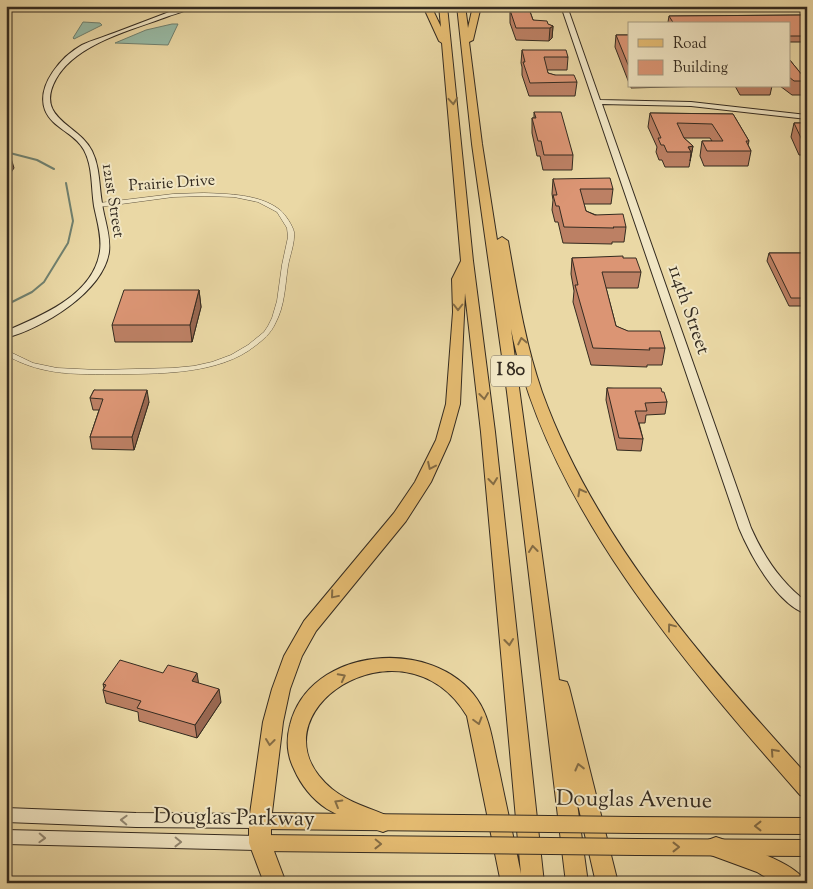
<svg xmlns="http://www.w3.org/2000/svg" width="813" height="889" viewBox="0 0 813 889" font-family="'Sorts Mill Goudy',serif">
<rect width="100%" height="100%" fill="#ead8a5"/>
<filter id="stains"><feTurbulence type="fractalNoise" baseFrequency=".004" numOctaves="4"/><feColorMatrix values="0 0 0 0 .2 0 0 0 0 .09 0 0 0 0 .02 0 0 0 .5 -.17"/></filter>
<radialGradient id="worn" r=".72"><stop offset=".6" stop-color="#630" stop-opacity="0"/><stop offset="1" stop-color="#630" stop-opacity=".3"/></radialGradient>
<g fill="#98baa5" stroke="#708170">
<path d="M83,22L100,23L102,25L74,39L73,38Z"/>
<path d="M172,24H178L168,45L115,43L146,30Z"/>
</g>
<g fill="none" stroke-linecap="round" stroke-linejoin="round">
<g stroke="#708170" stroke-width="2">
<path d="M6,152L37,160L54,169"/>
<path d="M6,305L32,292L44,282L68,243L73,221L66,183"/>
</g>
<defs>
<path id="street" d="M204,193C228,194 260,194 280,210C285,214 293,226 294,232C295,243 290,255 288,266C285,285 285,306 275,324C271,333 263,340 255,346C219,375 156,374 113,374C90,374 67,375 45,370C31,367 18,362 6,355V350L33,363L57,368L98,370L173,368L194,366L212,362L231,355L248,345L264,332L268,326L272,318L277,301L282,265L288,237L287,228L277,212L258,202L234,197L204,196L173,197L99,207L96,205L99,203L173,194Z"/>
<g id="secondary">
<path d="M185,6H194C187,11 178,13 169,16C133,30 76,43 56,79C34,119 79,124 92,151C100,167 99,186 102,203C104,219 111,235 109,252C103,292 43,328 6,338V331C41,316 94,295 100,251C102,236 97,221 94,206C91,187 93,167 84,150C75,133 52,128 45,110C36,85 62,56 82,45C92,40 104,37 114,33C138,24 161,15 185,6Z"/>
<path d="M561,6H567L600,100L691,102L807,115V119L691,106L602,104L751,528C764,557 781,583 807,602V614C777,605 750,554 739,528Z"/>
<path d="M6,808L136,813L260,814L266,816L268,821L266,826L260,828L136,827L6,822Z"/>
<path d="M6,830L260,836L266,838L268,843L266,848L260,850L6,844Z"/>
</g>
<g id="primary">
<path d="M260,813L461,815L467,818L470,823L467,828L461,831L260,829L254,826L251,821L254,816Z"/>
<path d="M633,817L807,818V834L633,833L627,830L624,825L627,820Z"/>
<path d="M260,835L461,837L467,839L470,845L467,851L461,853L260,851L254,849L251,843L254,837Z"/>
<path d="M637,839L807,840V856L637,855L631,853L628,847L631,841Z"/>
</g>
<g id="highway">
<path d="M423,6H431L441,27L439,6H447L473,261L495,432L544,883H501L467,716C403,610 244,715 332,789C349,803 371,808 390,817L394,823L390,829L383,832C365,826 344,819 327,809C312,799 301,785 294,769C287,755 286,740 290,725C309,646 434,636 477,699C491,719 493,746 499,770C506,805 514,839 521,874L481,432L465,293L460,404L450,440L431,482L406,521L316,631L302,656L290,689L283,722L271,821V843L286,883H264L249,843V821L263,722L272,689L284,656L304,621L394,513L415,482L436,440L446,404L453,312L452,279L461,261L442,43L439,41Z"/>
<path d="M457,6H465L468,28L473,6H481L473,40L469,42L482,144L497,240L502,237L508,241C517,292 525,343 542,392C595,539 704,661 807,775V798L800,795C685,664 546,504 511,329L559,680L567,682L569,687L618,883H596L576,796L588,883H566L507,392L472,144Z"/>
<path d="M716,837C738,845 797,862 806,883H775L757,872L708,854L705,847L708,840Z"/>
</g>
</defs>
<use href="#street" stroke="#625641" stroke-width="1"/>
<use href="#secondary" stroke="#342b20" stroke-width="2"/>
<use href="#primary" stroke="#342b20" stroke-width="2"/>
<use href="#highway" stroke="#342b20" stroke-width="2"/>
<use href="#street" fill="#f1e6c4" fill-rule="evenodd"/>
<use href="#secondary" fill="#f1e6c4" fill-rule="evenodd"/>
<use href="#primary" fill="#e5bc72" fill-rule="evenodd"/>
<use href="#highway" fill="#e5bc72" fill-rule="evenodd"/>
<defs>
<g id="primary-bridge">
<path d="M461,823L633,825"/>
<path d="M461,845L637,847"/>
</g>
</defs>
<use href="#primary-bridge" stroke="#342b20" stroke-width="18" stroke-linecap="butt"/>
<use href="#primary-bridge" stroke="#e5bc72" stroke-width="16"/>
</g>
<g fill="#bc8064" stroke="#342b20">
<path d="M510,6H528L533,20L553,26L552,38L549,41L516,40L510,23Z"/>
<path d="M807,15V42H789V24H669L668,22L669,16Z"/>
<path d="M616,35H629V83L615,47Z"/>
<path d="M522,50L568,57L567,70H547L548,73L577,82L575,96H529L522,75V67L521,63Z"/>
<path d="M789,59L807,81L804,95H792L780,86H789Z"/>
<path d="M631,86H707L631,88Z"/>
<path d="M735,86H772L770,95H740Z"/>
<path d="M534,112L573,155L572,170H543L540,156H537L532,133V118H534Z"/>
<path d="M650,113L733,114L749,141L748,145L751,151L748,166H704L700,156L702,141H712L710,138H684L693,146L689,167H665L662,160H659L656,152L657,147L648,127Z"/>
<path d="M794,123H807V162L802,155H799L791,137Z"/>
<path d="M553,179L613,189L611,204H584L586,211L626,227L624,242H612V244L563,243L558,222H555L552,210L553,200L552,194Z"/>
<path d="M769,253H807V306H789L767,261Z"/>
<path d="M572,258H623L641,272L638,288H606L616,326L665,348L662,365H647V367L591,365L573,302L574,291L571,274Z"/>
<path d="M199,290L201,307L192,342H115L112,325Z"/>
<path d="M607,388L662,392L667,402L665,414L646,415L645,423H639L643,439L641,451L617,450L606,400Z"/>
<path d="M94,390L149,402L134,450L92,449L90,437L99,410H93L90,398Z"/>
<path d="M198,683L221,702L197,738L139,721L138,712L106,703L103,690L104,688L103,684Z"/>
</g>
<g fill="#996851" stroke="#342b20">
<path d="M553,26L552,38L549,41L550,28Z"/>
<path d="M693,146L690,161L691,152L688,147Z"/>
<path d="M11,158L14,168L6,180V166Z"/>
<path d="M199,290L201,307L192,342L190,325Z"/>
<path d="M147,390L149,402L134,450L132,437Z"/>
<path d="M197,673L199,686L192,681Z"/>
<path d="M219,689L221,702L197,738L195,725Z"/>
</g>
<g fill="#db9574" stroke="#342b20">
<path d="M512,6H528L533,20L547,21L548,24L553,26L550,28H516L510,10H513Z"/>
<path d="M807,15V36H789V24H674L669,16Z"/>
<path d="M616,35H629V67Z"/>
<path d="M522,50H566L568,57H544L548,73L555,75H574L577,82L530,83L523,62H525Z"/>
<path d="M789,59L807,81H794L789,77Z"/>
<path d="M534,112H561L573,155H544L541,141H538L532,118H536Z"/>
<path d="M650,113L733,114L749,141H746L751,151H707L702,141H723L712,124L677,123L684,138L693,146L688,147L691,152H667L664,145H661L658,138H661Z"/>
<path d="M794,123H807V142L805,140H802Z"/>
<path d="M6,158H11L6,166Z"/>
<path d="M610,178L613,189H580L586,211L595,215L623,214L626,227H613L614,228L564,227L559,206H556L553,195H557L553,179Z"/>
<path d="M769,253H807V298H791Z"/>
<path d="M623,256V258H636L641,272H602L616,326L628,331H660L665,348H649L650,350L593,348L575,285H578L572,258Z"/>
<path d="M124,290H199L190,325H112Z"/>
<path d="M607,388H661L662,392H664L667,402L645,403L647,411H635L643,439L619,438Z"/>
<path d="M94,390H147L132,437H90L103,399L90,398Z"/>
<path d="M120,660L163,673L168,665L197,673L192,681L219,689L195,725L137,708L141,701L103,690L106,685L103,684Z"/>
</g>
<defs><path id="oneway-chevron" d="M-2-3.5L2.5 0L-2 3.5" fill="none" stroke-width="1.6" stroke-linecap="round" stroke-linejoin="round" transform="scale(1.25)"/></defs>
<g stroke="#846c45">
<use href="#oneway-chevron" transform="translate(453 101) rotate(85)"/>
<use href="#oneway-chevron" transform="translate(458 307) rotate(90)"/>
<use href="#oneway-chevron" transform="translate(522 341) rotate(-102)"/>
<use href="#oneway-chevron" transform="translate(484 396) rotate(83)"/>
<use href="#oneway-chevron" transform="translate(431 466) rotate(115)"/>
<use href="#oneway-chevron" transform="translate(493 481) rotate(84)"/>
<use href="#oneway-chevron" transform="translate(581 492) rotate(-118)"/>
<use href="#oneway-chevron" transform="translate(533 549) rotate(-97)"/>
<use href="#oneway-chevron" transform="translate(334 595) rotate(130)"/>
<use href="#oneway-chevron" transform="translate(671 627) rotate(-127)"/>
<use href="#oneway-chevron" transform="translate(509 642) rotate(84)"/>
<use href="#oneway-chevron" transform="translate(342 677) rotate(-28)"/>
<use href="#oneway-chevron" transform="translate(478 721) rotate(74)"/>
<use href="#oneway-chevron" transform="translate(270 742) rotate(97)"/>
<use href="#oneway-chevron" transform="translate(774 752) rotate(-132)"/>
<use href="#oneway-chevron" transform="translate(579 767) rotate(-104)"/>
<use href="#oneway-chevron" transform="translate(338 803) rotate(-150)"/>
<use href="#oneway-chevron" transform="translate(758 826) rotate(-180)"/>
<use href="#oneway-chevron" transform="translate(378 844) rotate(1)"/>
<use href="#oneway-chevron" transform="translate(676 847)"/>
</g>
<g stroke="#928872">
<use href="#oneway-chevron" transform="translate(124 820) rotate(-178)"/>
<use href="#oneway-chevron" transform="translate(42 838) rotate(2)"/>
<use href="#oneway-chevron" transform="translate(178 842) rotate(1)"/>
</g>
<g text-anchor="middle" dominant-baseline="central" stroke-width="4" stroke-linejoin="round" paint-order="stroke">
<g font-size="16" fill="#342b20" stroke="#f1e6c4">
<text transform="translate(172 184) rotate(-4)">Prairie Drive</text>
<text transform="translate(112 201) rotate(81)">121st Street</text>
</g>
<rect fill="#f1e6c4" stroke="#6d6351" stroke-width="1" x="491" y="355.5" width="40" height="31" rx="4"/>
<g font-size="18" font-weight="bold" fill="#342b20">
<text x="511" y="371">I 80</text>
</g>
<g font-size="19" fill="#342b20" stroke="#f1e6c4">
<text transform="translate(688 310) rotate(71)">114th Street</text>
</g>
<g font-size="22" fill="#342b20" stroke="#f1e6c4">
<text transform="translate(634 801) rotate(1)">Douglas Avenue</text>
<text transform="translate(234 819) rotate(1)">Douglas Parkway</text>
</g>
</g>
<rect width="813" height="889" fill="none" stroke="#ead8a5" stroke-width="25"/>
<rect x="8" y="8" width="798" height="874" fill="none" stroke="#342b20" stroke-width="2.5"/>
<rect x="12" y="12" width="788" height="864" fill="none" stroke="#342b20"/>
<rect x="628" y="22" width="162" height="65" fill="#f1e6c4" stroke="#a59b82"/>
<rect x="638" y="39" width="25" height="8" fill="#e5bc72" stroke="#a59b82"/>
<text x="673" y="48" font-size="15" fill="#342b20">Road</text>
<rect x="638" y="60" width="25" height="15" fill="#db9574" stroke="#a59b82"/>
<text x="673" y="72" font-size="15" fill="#342b20">Building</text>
<rect width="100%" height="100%" filter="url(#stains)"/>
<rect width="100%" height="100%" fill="url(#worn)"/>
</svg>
